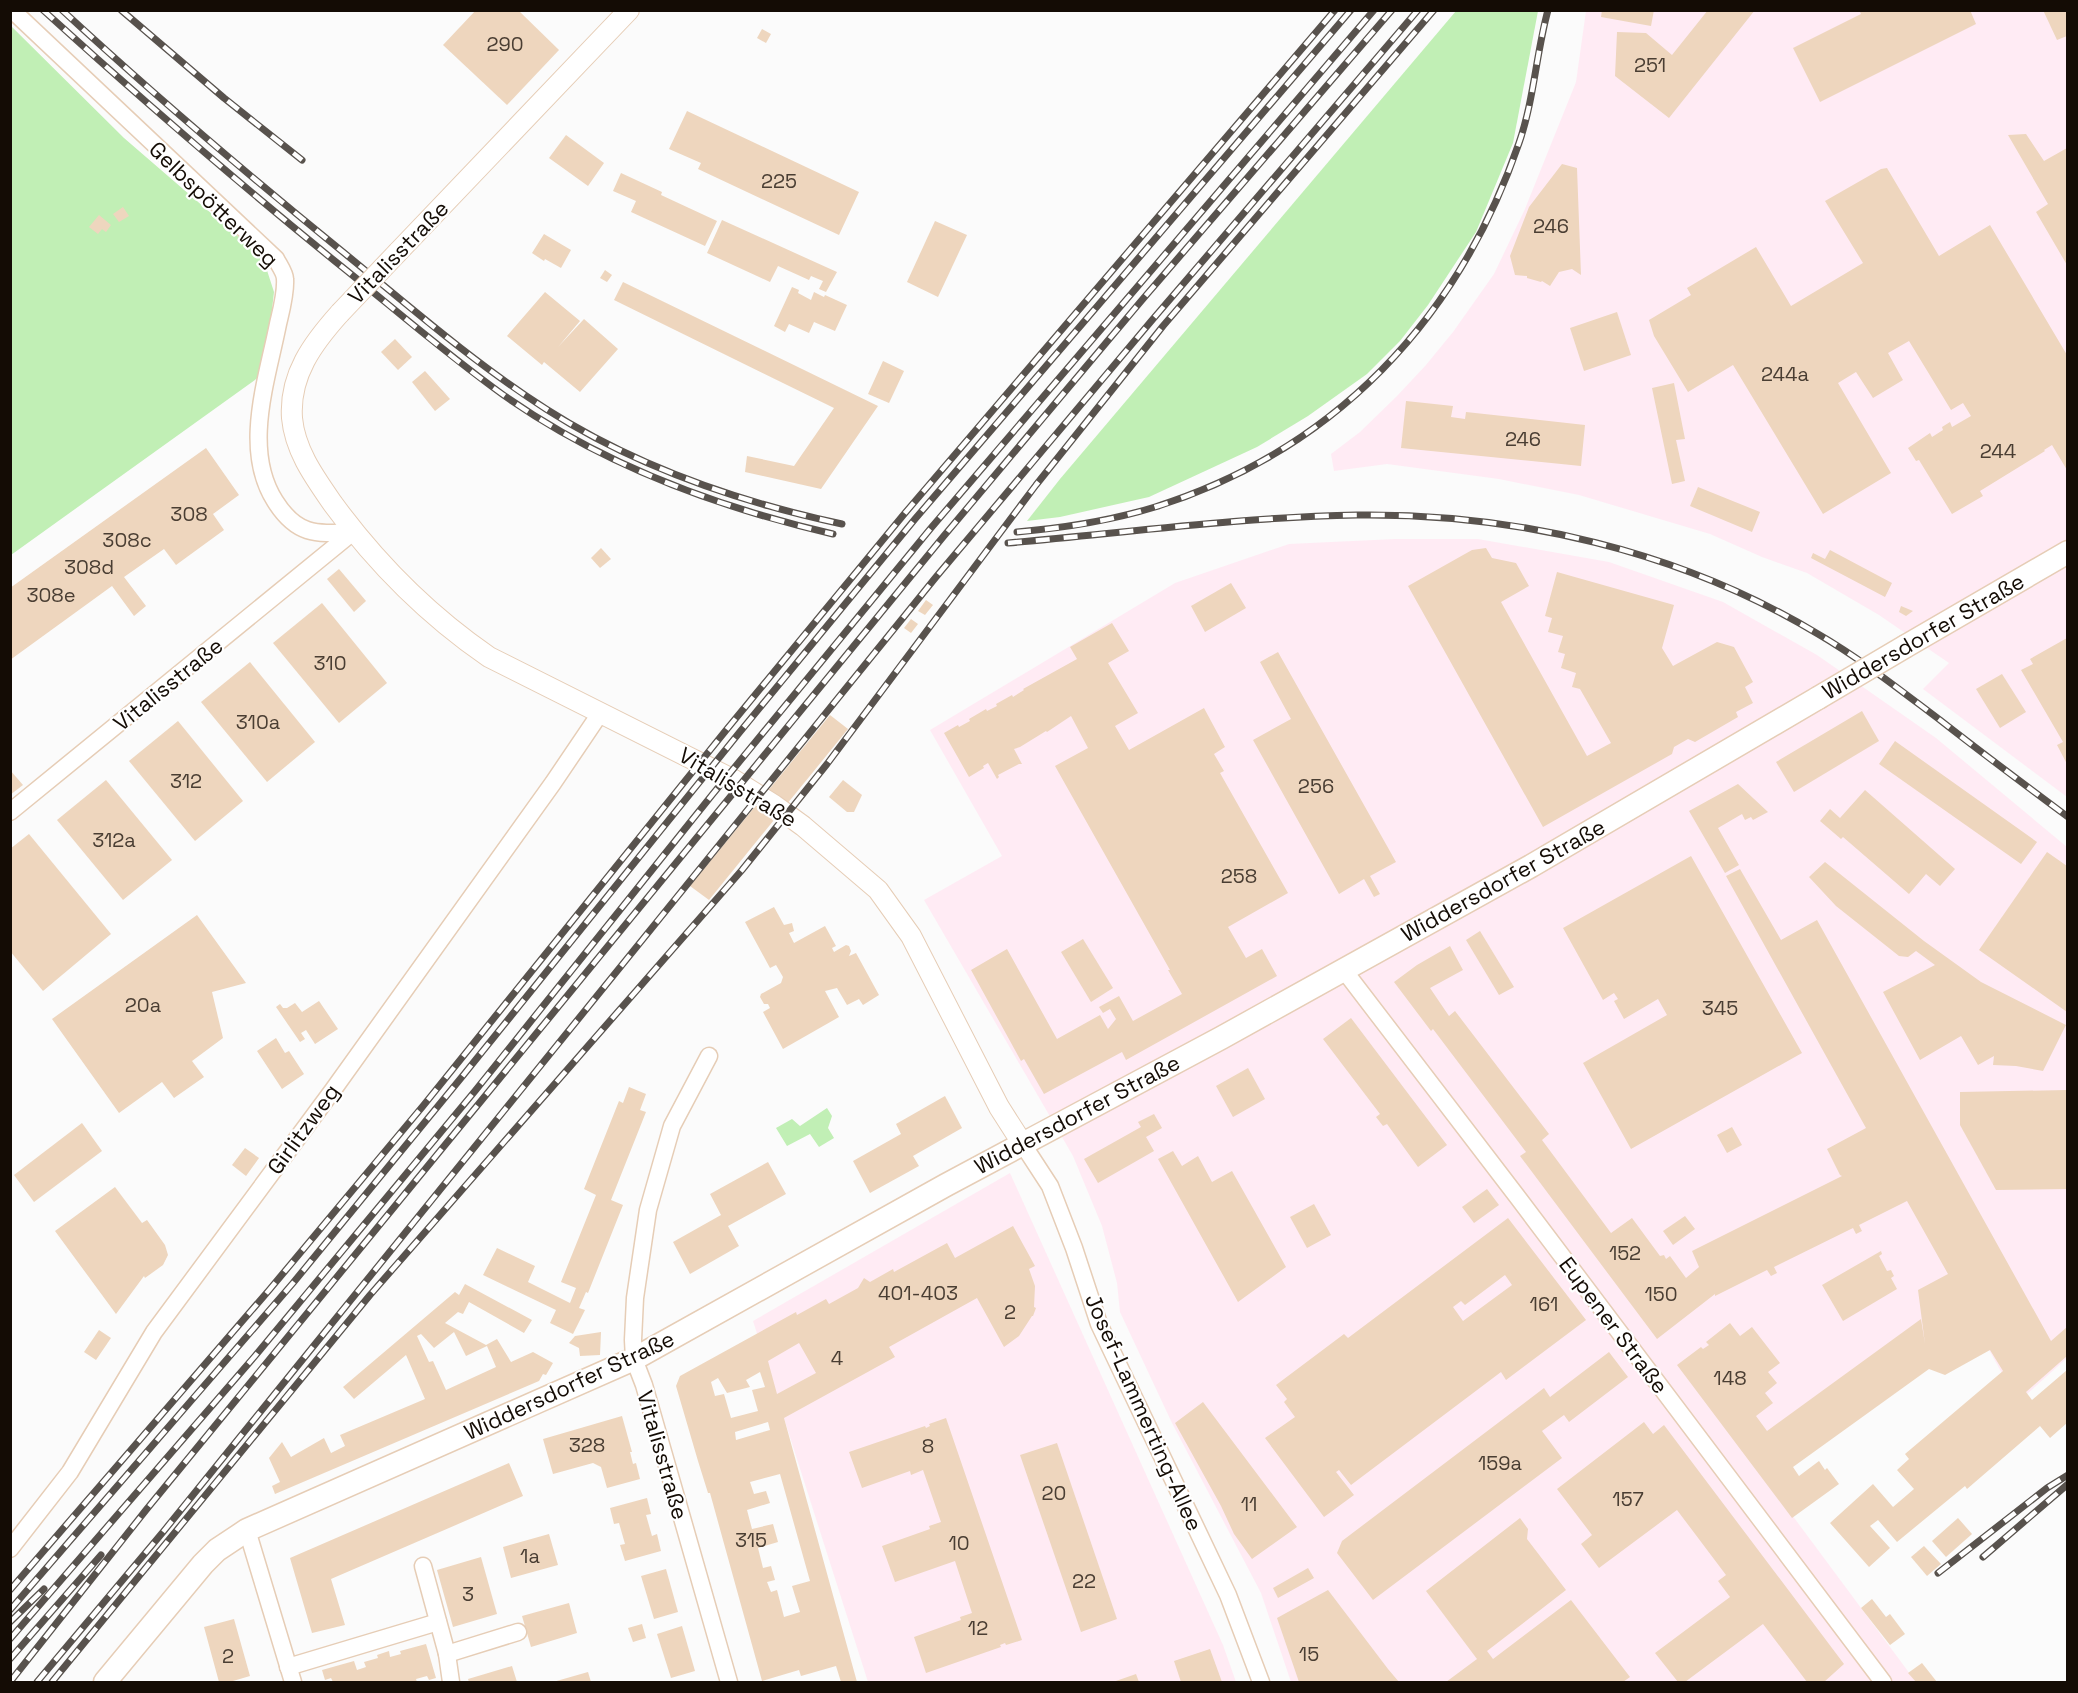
<svg xmlns="http://www.w3.org/2000/svg" width="2078" height="1693" viewBox="0 0 2078 1693" font-family="'Space Grotesk',sans-serif">
<rect width="100%" height="100%" fill="#fbfbfb"/>
<g fill="#ffebf4">
<path d="M1586,11H2067V797L1923,689L1949,663L1879,615L1807,573L1762,557L1710,534L1579,495L1499,479L1387,464L1334,471L1331,454L1360,432L1397,396L1426,365L1453,332L1494,274L1525,209L1576,82Z"/>
<path d="M1395,539H1478L1609,562L1723,602L1817,655L1936,738L2067,847V1358L2018,1402L1954,1287L1931,1364L1769,1484L1916,1682H1291L1261,1593L1172,1423L1120,1312L1117,1283L1102,1226L1073,1156L924,900L1002,856L930,730L1175,583L1289,544Z"/>
<path d="M1010,1173L1223,1645L1236,1682H868L753,1321Z"/>
</g>
<g fill="#c1efb5">
<path d="M1456,11H1538L1513,143L1476,232L1428,305L1400,341L1367,374L1308,416L1257,447L1149,497L1060,517L1027,521L1060,479Z"/>
<path d="M10,25L124,138L263,258L274,292L269,336L259,377L11,555Z"/>
<path d="M827,1108L832,1116L828,1128L834,1138L819,1147L810,1134L787,1146L776,1128L792,1119L800,1126Z"/>
</g>
<g fill="#eed6be" fill-rule="evenodd">
<path d="M476,10H518L559,50L507,105L443,45Z"/>
<path d="M1602,10H1654L1651,26L1601,17Z"/>
<path d="M1708,10H1755L1669,118L1615,76L1617,32L1646,33L1672,55Z"/>
<path d="M1859,10H1970L1976,24L1820,102L1793,48L1861,14Z"/>
<path d="M2043,10H2067V36L2057,40Z"/>
<path d="M762,29L771,34L766,43L757,38Z"/>
<path d="M687,111L859,192L839,235L698,169L701,163L669,149Z"/>
<path d="M2026,134L2044,161L2067,148V265L2036,212L2048,204L2008,135Z"/>
<path d="M566,135L604,163L588,186L549,158Z"/>
<path d="M1562,164L1577,168L1581,275L1572,269L1559,272L1550,286L1542,281L1541,282L1527,278V276L1515,275L1510,256L1529,207Z"/>
<path d="M1887,168L1939,256L1990,225L2067,355V470L2052,445L2044,450L2045,451L1980,491L1983,496L1952,514L1919,460L1916,461L1908,448L1930,433L1932,437L1943,430L1942,427L1950,422L1952,427L1971,416L1963,403L1951,410L1909,341L1888,353L1903,380L1873,398L1856,372L1838,383L1891,473L1823,514L1733,365L1688,392L1654,336L1649,320L1691,295L1687,288L1756,247L1791,306L1863,263L1825,201L1881,169Z"/>
<path d="M621,173L662,192L661,195L717,221L705,246L631,212L636,201L613,191Z"/>
<path d="M123,207L129,216L119,222L113,214Z"/>
<path d="M99,215L111,225L106,232L102,229L98,234L89,227Z"/>
<path d="M722,220L837,272L826,292L819,289L823,281L811,276L809,280L778,266L770,282L707,253Z"/>
<path d="M935,221L967,235L938,297L907,282Z"/>
<path d="M544,234L571,250L561,268L545,259L544,261L532,253Z"/>
<path d="M605,270L612,275L607,282L600,278Z"/>
<path d="M623,282L878,406L821,489L745,472L747,456L794,466L834,408L614,300Z"/>
<path d="M792,287L799,290L798,293L811,300L814,292L824,297L825,295L847,305L835,331L814,322L809,333L789,324L785,332L774,326Z"/>
<path d="M545,292L580,321L558,347L584,319L618,349L580,392L544,362L542,365L507,336Z"/>
<path d="M1617,312L1631,355L1584,371L1570,328Z"/>
<path d="M395,339L412,357L398,370L381,352Z"/>
<path d="M883,361L904,371L889,403L868,394Z"/>
<path d="M425,371L450,399L435,411L412,382Z"/>
<path d="M1674,383L1685,439L1676,440L1685,481L1672,484L1652,388Z"/>
<path d="M1406,401L1453,406L1451,417L1465,419L1466,412L1585,425L1581,466L1401,448Z"/>
<path d="M206,448L239,495L213,514L224,530L176,565L164,549L124,577L146,606L134,616L112,586L10,660V588Z"/>
<path d="M1698,487L1760,512L1752,532L1690,506Z"/>
<path d="M601,548L611,559L600,568L591,558Z"/>
<path d="M1486,548L1492,558L1516,563L1529,586L1501,602L1587,756L1611,743L1580,689L1572,687L1576,673L1561,668L1565,654L1558,652L1563,636L1548,632L1552,618L1545,616L1557,572L1674,605L1662,648L1673,666L1717,642L1734,647L1753,682L1745,687L1753,703L1736,712L1738,717L1695,742L1688,739L1674,747L1672,754L1543,827L1408,586L1472,550Z"/>
<path d="M1830,550L1892,583L1885,597L1811,558L1813,553L1825,559Z"/>
<path d="M339,569L366,601L354,612L327,579Z"/>
<path d="M1231,583L1246,608L1205,632L1191,606Z"/>
<path d="M926,600L933,605L925,615L918,611Z"/>
<path d="M322,603L387,683L339,723L273,643Z"/>
<path d="M1901,606L1913,611L1906,616L1899,612Z"/>
<path d="M911,619L918,624L911,633L904,628Z"/>
<path d="M1112,623L1129,651L1108,663L1138,713L1115,726L1129,750L1204,708L1225,747L1214,754L1224,771L1220,773L1288,893L1228,927L1246,958L1262,949L1277,976L1126,1060L1122,1052L1044,1094L1024,1059L1021,1061L971,970L1007,949L1057,1039L1100,1015L1108,1029L1116,1019L1110,1009L1103,1013L1099,1007L1119,996L1133,1021L1182,994L1168,970H1170L1055,766L1088,748L1071,716L1047,732L1046,731L1020,747L1014,749L1022,764H1019L998,775L999,777L997,779L988,763L983,766L984,768L969,777L944,733L958,725L959,727L970,721L969,719L986,709L987,711L997,706L996,704L1012,695L1013,697L1024,690L1023,689L1077,659L1070,647Z"/>
<path d="M2067,638V764L2057,745L2063,742L2021,670L2033,664L2030,659Z"/>
<path d="M1278,652L1396,862L1370,876L1380,894L1374,897L1364,879L1339,894L1253,740L1291,719L1260,662Z"/>
<path d="M250,662L315,742L267,782L201,702Z"/>
<path d="M2002,674L2026,712L2000,728L1976,689Z"/>
<path d="M1862,711L1879,741L1794,792L1776,762Z"/>
<path d="M830,715L848,729L709,900L690,886Z"/>
<path d="M178,721L243,801L195,841L129,761Z"/>
<path d="M1895,741L2037,842L2021,864L1879,764Z"/>
<path d="M10,770L23,785L10,795Z"/>
<path d="M106,780L172,860L123,900L57,820Z"/>
<path d="M843,780L862,795L854,812H847L829,797Z"/>
<path d="M1738,784L1768,812L1753,820L1751,817L1745,820L1742,814L1718,828L1739,865L1725,873L1689,811Z"/>
<path d="M1865,790L1955,869L1940,886L1926,874L1909,894L1843,837L1841,839L1820,821L1830,809L1840,818Z"/>
<path d="M29,834L111,934L43,991L10,951V849Z"/>
<path d="M2047,852L2067,866V1012L1979,950Z"/>
<path d="M1691,856L1802,1053L1631,1149L1583,1063L1667,1015L1658,999L1624,1019L1614,1001L1618,999L1614,993L1603,1000L1563,928Z"/>
<path d="M1825,862L1924,941L1981,982L2066,1025L2043,1071L2016,1066L1993,1065L1994,1056L1978,1065L1961,1036L1920,1060L1883,992L1935,965L1916,951L1908,957L1899,956L1836,906L1809,877Z"/>
<path d="M1740,869L1781,940L1817,920L2051,1341L2067,1327V1356L2026,1392L2032,1400L2067,1370V1423L2050,1438L2040,1426L1967,1489L1965,1486L1897,1542L1878,1520L1870,1526L1890,1548L1869,1567L1830,1523L1873,1484L1893,1507L1914,1489L1897,1470L1909,1459L1905,1454L2003,1371L1990,1350L1945,1375L1929,1369L1793,1467L1799,1476L1819,1461L1825,1470L1827,1468L1839,1484L1792,1518L1677,1365L1701,1347L1703,1349L1709,1345L1706,1342L1730,1323L1740,1336L1752,1327L1780,1363L1768,1372L1777,1383L1765,1393L1773,1403L1756,1416L1767,1431L1921,1319L1925,1344L1918,1290L1948,1274L1907,1201L1859,1225L1862,1231L1856,1234L1853,1228L1774,1267L1777,1273L1771,1276L1767,1270L1715,1296V1294L1657,1339L1520,1156L1526,1152L1433,1029L1431,1031L1394,982L1417,965L1450,946L1463,970L1430,988L1449,1016L1455,1011L1549,1134L1542,1140L1611,1233L1632,1218L1660,1256L1664,1255L1666,1259L1670,1256L1686,1278L1699,1267L1692,1251L1842,1176L1840,1175L1827,1149L1866,1128L1726,876Z"/>
<path d="M774,907L784,925L792,923L794,931L789,933L794,943L825,926L836,946L832,948L834,952L846,945L849,946L851,951L849,956L856,953L879,995L863,1005L859,999L847,1005L837,988L825,991L839,1017L783,1049L763,1012L770,1008L768,1004H764L760,997L761,994L781,983L783,977L776,965L770,968L745,922Z"/>
<path d="M197,915L246,983L212,992L223,1038L192,1061L204,1077L174,1098L162,1082L119,1113L52,1019Z"/>
<path d="M1480,931L1514,987L1499,995L1466,940Z"/>
<path d="M1083,939L1113,988L1091,1002L1061,952Z"/>
<path d="M319,1001L338,1029L315,1044L306,1030L301,1033L305,1039L300,1042L276,1007L280,1004L283,1008H287L295,1003L302,1012Z"/>
<path d="M1351,1018L1447,1145L1418,1167L1387,1124L1383,1126L1376,1117L1380,1114L1323,1039Z"/>
<path d="M276,1038L285,1053L289,1051L304,1074L282,1089L257,1051Z"/>
<path d="M1248,1068L1265,1099L1233,1117L1216,1086Z"/>
<path d="M629,1087L646,1094L640,1110L646,1112L611,1200L623,1205L588,1293L586,1292L579,1308L585,1310L573,1334L550,1323L556,1310L483,1275L497,1248L535,1266L528,1282L570,1303L576,1288L561,1282L596,1195L584,1189L619,1101L623,1103Z"/>
<path d="M2067,1090V1189L1996,1190L1960,1125V1092Z"/>
<path d="M945,1096L962,1128L913,1156L919,1166L870,1193L853,1161L901,1134L896,1124Z"/>
<path d="M1154,1114L1162,1128L1146,1137L1154,1151L1098,1183L1084,1159L1141,1127L1138,1122Z"/>
<path d="M82,1123L102,1151L34,1202L14,1175Z"/>
<path d="M1732,1127L1742,1145L1727,1153L1717,1135Z"/>
<path d="M245,1148L259,1158L246,1176L232,1165Z"/>
<path d="M1173,1151L1182,1166L1198,1156L1212,1182L1232,1171L1286,1267L1238,1302L1158,1159Z"/>
<path d="M768,1162L786,1194L728,1226L739,1246L690,1274L673,1242L721,1215L710,1194Z"/>
<path d="M115,1187L142,1223L147,1220L165,1245L168,1255L163,1265L145,1278L144,1276L116,1314L55,1231Z"/>
<path d="M1487,1189L1499,1205L1474,1223L1462,1207Z"/>
<path d="M1314,1204L1331,1235L1307,1248L1290,1217Z"/>
<path d="M1685,1216L1695,1229L1673,1245L1663,1231Z"/>
<path d="M1508,1218L1586,1320L1506,1380L1501,1372L1351,1485L1339,1470L1336,1472L1354,1495L1324,1517L1265,1438L1295,1417L1284,1402L1287,1399L1276,1385L1344,1334L1348,1338ZM1505,1275L1512,1285L1463,1321L1453,1307L1461,1301L1465,1305Z"/>
<path d="M1013,1226L1035,1266L1029,1269L1035,1286L1034,1307L1036,1308L1033,1316H1032L1019,1336L1004,1347L977,1298L889,1347L895,1357L784,1418L857,1682H841L836,1666L801,1676L799,1670L762,1681L710,1493H708L698,1461L676,1386L680,1376L796,1312L797,1315L826,1299L829,1304L858,1288L864,1278L870,1282L893,1269L894,1272L947,1243L955,1258ZM799,1343L816,1373L777,1394L768,1361ZM760,1372L765,1387L752,1390L758,1411L731,1418L724,1394L715,1396L711,1382L718,1378L727,1393L750,1387L746,1380ZM768,1422L770,1430L736,1440L735,1432ZM780,1474L810,1581L792,1586L800,1612L784,1617L777,1590L771,1592L767,1582L775,1580L771,1566L763,1568L758,1548L778,1542L773,1524L752,1529L747,1510L770,1503L766,1491L754,1494L750,1482Z"/>
<path d="M1881,1251L1882,1254L1879,1256L1887,1271L1891,1270L1894,1276L1891,1278L1897,1289L1843,1321L1822,1285Z"/>
<path d="M465,1284L532,1320L524,1333L469,1302L463,1314L458,1312L445,1323L486,1345L497,1339L511,1362L533,1352L553,1363L546,1375L543,1374L539,1381L275,1494L272,1486L280,1482L269,1458L282,1442L291,1457L324,1438L331,1453L345,1446L340,1435L425,1399L406,1355L354,1399L343,1387L455,1292L459,1295ZM454,1332L466,1356L487,1346L496,1367L446,1390L433,1361L429,1362L417,1336L421,1334L434,1348Z"/>
<path d="M99,1330L111,1338L96,1360L84,1352Z"/>
<path d="M601,1332L600,1355L580,1356L579,1348L569,1343L575,1336Z"/>
<path d="M1609,1352L1628,1377L1569,1422L1564,1415L1542,1431L1562,1458L1373,1600L1337,1553L1342,1541L1544,1388L1550,1397Z"/>
<path d="M1203,1402L1297,1527L1252,1559L1234,1534L1221,1506L1175,1423Z"/>
<path d="M622,1416L632,1452H630L633,1464L636,1463L640,1479L607,1488L601,1467L593,1463L553,1474L543,1439Z"/>
<path d="M946,1418L1022,1640L1006,1645L1005,1643L1000,1645L1001,1647L926,1673L914,1637L961,1620L960,1617L972,1613L955,1561L895,1582L882,1546L930,1529L929,1526L941,1522L923,1470L911,1475L910,1471L862,1488L849,1452L925,1426L926,1428L930,1426L929,1424Z"/>
<path d="M1644,1422L1653,1434L1664,1425L1844,1664L1824,1682H1807L1763,1624L1685,1682H1678L1655,1653L1730,1597L1718,1581L1726,1575L1677,1510L1599,1568L1581,1544L1592,1535L1557,1489Z"/>
<path d="M1057,1443L1117,1619L1081,1632L1020,1455Z"/>
<path d="M509,1463L523,1496L331,1579L345,1625L312,1633L290,1558Z"/>
<path d="M647,1498L651,1514L646,1515L652,1536L657,1534L661,1551L625,1561L620,1545L625,1544L619,1523L614,1524L610,1508Z"/>
<path d="M1520,1518L1528,1529L1527,1539L1566,1590L1487,1651L1493,1659L1571,1600L1630,1677L1623,1682H1446L1477,1659L1426,1591Z"/>
<path d="M1958,1518L1972,1534L1946,1557L1932,1541Z"/>
<path d="M549,1534L558,1565L511,1578L503,1547Z"/>
<path d="M1924,1546L1941,1564L1927,1576L1911,1557Z"/>
<path d="M481,1557L497,1614L453,1627L437,1570Z"/>
<path d="M1308,1568L1314,1578L1278,1598L1273,1588Z"/>
<path d="M666,1569L678,1612L654,1619L641,1576Z"/>
<path d="M1328,1590L1388,1669L1399,1682H1299L1277,1618Z"/>
<path d="M1872,1599L1886,1617L1890,1614L1905,1634L1890,1645L1861,1608Z"/>
<path d="M569,1603L577,1633L531,1647L522,1616Z"/>
<path d="M234,1619L250,1676L233,1681V1682H219L204,1627Z"/>
<path d="M642,1624L646,1638L633,1642L628,1628Z"/>
<path d="M682,1626L695,1671L671,1678L657,1634Z"/>
<path d="M426,1644L436,1678L429,1680L427,1676L416,1679L417,1682H333L331,1678L325,1680L322,1670L354,1661L357,1670L366,1667L364,1662L378,1658L377,1655L389,1651L390,1657L401,1654L400,1651Z"/>
<path d="M1210,1649L1222,1682H1181L1174,1661Z"/>
<path d="M1922,1663L1937,1682H1916L1908,1673Z"/>
<path d="M512,1666L517,1682H469L468,1679Z"/>
<path d="M588,1672L591,1682H553Z"/>
<path d="M1136,1674L1139,1682H1113Z"/>
</g>
<g fill="none" stroke-linecap="round" stroke-linejoin="round">
<defs>
<g id="minor">
<path d="M12,10L276,259C279,265 285,273 285,279C286,293 281,311 278,324C267,380 242,449 275,501C297,536 316,534 353,532"/>
<path d="M10,812L353,532"/>
<path d="M1343,969L1519,1199L1883,1682"/>
<path d="M709,1056L672,1126L648,1210L635,1298L633,1340L634,1359L644,1385L729,1682"/>
<path d="M1022,1143L1050,1186L1074,1248L1099,1324L1228,1595L1261,1682"/>
<path d="M247,1530L293,1682"/>
<path d="M10,1549L70,1472L154,1332L333,1090L553,783L601,712"/>
<path d="M423,1566L447,1654L451,1682"/>
<path d="M447,1654L518,1632"/>
<path d="M288,1667L438,1622"/>
</g>
<g id="tertiary">
<path d="M398,252L629,10"/>
<path d="M340,313C313,343 289,375 292,418C295,451 315,478 333,504C377,564 428,615 489,657L734,780L774,805L803,826L878,890L911,936L999,1107L1022,1143"/>
</g>
<g id="secondary">
<path d="M1906,646L2068,552"/>
<path d="M105,1682L203,1564L217,1550L247,1530L634,1359L946,1185L1221,1038L1531,866L1818,698"/>
</g>
</defs>
<use href="#minor" stroke="#e6cdb6" stroke-width="19"/>
<use href="#tertiary" stroke="#e6cdb6" stroke-width="22"/>
<use href="#secondary" stroke="#e6cdb6" stroke-width="25"/>
<use href="#minor" stroke="#fff" stroke-width="16"/>
<use href="#tertiary" stroke="#fff" stroke-width="20"/>
<use href="#secondary" stroke="#fff" stroke-width="22"/>
<defs>
<g id="rail">
<path d="M43,10C139,97 236,181 336,262C391,306 445,353 502,394C601,464 716,507 833,534"/>
<path d="M62,10C153,94 247,174 343,252C409,306 474,363 546,409C635,466 739,502 842,524"/>
<path d="M121,10L224,98L302,160"/>
<path d="M1017,532C1063,528 1110,521 1155,507C1335,450 1458,320 1519,143C1534,100 1536,54 1548,10"/>
<path d="M1008,543C1123,533 1242,517 1357,515C1517,513 1680,551 1818,634C1861,659 1900,690 1940,720C1982,753 2025,785 2068,817"/>
<path d="M1983,1557L2068,1484"/>
<path d="M1938,1573L2047,1488L2068,1475"/>
<path d="M10,1590L270,1289L423,1106L727,729L905,513L1335,10"/>
<path d="M10,1610L293,1283L461,1078L739,733L915,519L1351,10"/>
<path d="M10,1622L44,1589"/>
<path d="M10,1639L255,1356L475,1091L712,795L931,528L1374,10"/>
<path d="M10,1659L101,1555"/>
<path d="M10,1682L146,1510L943,537L1142,300L1392,10"/>
<path d="M37,1682L163,1532L936,577L1153,319L1418,10"/>
<path d="M52,1682L370,1295L742,870L827,764L1036,485L1163,326L1434,10"/>
</g>
</defs>
<use href="#rail" stroke="#58524d" stroke-width="7"/>
<use href="#rail" stroke="#fff" stroke-width="4.5" stroke-dasharray="14" stroke-linecap="butt"/>
<defs>
<path id="tertiary-bridge" d="M340,313L398,252"/>
<path id="secondary-bridge" d="M1818,698L1906,646"/>
</defs>
<use href="#tertiary-bridge" stroke="#e6cdb6" stroke-width="22" stroke-linecap="butt"/>
<use href="#secondary-bridge" stroke="#e6cdb6" stroke-width="25" stroke-linecap="butt"/>
<use href="#tertiary-bridge" stroke="#fff" stroke-width="20"/>
<use href="#secondary-bridge" stroke="#fff" stroke-width="22"/>
</g>
<g text-anchor="middle" dominant-baseline="central" stroke-width="4.5" stroke-linejoin="round" paint-order="stroke">
<g font-size="20" fill="#4a3e33">
<text x="505" y="44">290</text>
<text x="1650" y="65">251</text>
<text x="779" y="181">225</text>
<text x="1551" y="226">246</text>
<text x="1785" y="374">244a</text>
<text x="1523" y="439">246</text>
<text x="1998" y="451">244</text>
<text x="189" y="514">308</text>
<text x="127" y="540">308c</text>
<text x="89" y="567">308d</text>
<text x="51" y="595">308e</text>
<text x="330" y="663">310</text>
<text x="258" y="722">310a</text>
<text x="186" y="781">312</text>
<text x="1316" y="786">256</text>
<text x="114" y="840">312a</text>
<text x="1239" y="876">258</text>
<text x="143" y="1005">20a</text>
<text x="1720" y="1008">345</text>
<text x="1625" y="1253">152</text>
<text x="918" y="1293">401-403</text>
<text x="1661" y="1294">150</text>
<text x="1544" y="1304">161</text>
<text x="1010" y="1312">2</text>
<text x="837" y="1358">4</text>
<text x="1730" y="1378">148</text>
<text x="587" y="1445">328</text>
<text x="928" y="1446">8</text>
<text x="1500" y="1463">159a</text>
<text x="1054" y="1493">20</text>
<text x="1628" y="1499">157</text>
<text x="1249" y="1504">11</text>
<text x="751" y="1540">315</text>
<text x="959" y="1543">10</text>
<text x="530" y="1556">1a</text>
<text x="1084" y="1581">22</text>
<text x="468" y="1594">3</text>
<text x="978" y="1628">12</text>
<text x="1309" y="1654">15</text>
<text x="228" y="1656">2</text>
</g>
<g font-size="22" fill="#140c05" stroke="#fff">
<text transform="translate(214 204) rotate(44)">Gelbspötterweg</text>
<text transform="translate(398 252) rotate(-46)">Vitalisstraße</text>
<text transform="translate(1923 636) rotate(-30)">Widdersdorfer Straße</text>
<text transform="translate(168 684) rotate(-39)">Vitalisstraße</text>
<text transform="translate(738 787) rotate(31)">Vitalisstraße</text>
<text transform="translate(1503 880) rotate(-29)">Widdersdorfer Straße</text>
<text transform="translate(1077 1114) rotate(-28)">Widdersdorfer Straße</text>
<text transform="translate(303 1129) rotate(-54)">Girlitzweg</text>
<text transform="translate(1614 1325) rotate(53)">Eupener Straße</text>
<text transform="translate(569 1385) rotate(-25)">Widdersdorfer Straße</text>
<text transform="translate(1144 1412) rotate(66)">Josef-Lammerting-Allee</text>
<text transform="translate(663 1455) rotate(74)">Vitalisstraße</text>
</g>
</g>
<rect width="2078" height="1693" fill="none" stroke="#140c05" stroke-width="24"/>
</svg>
